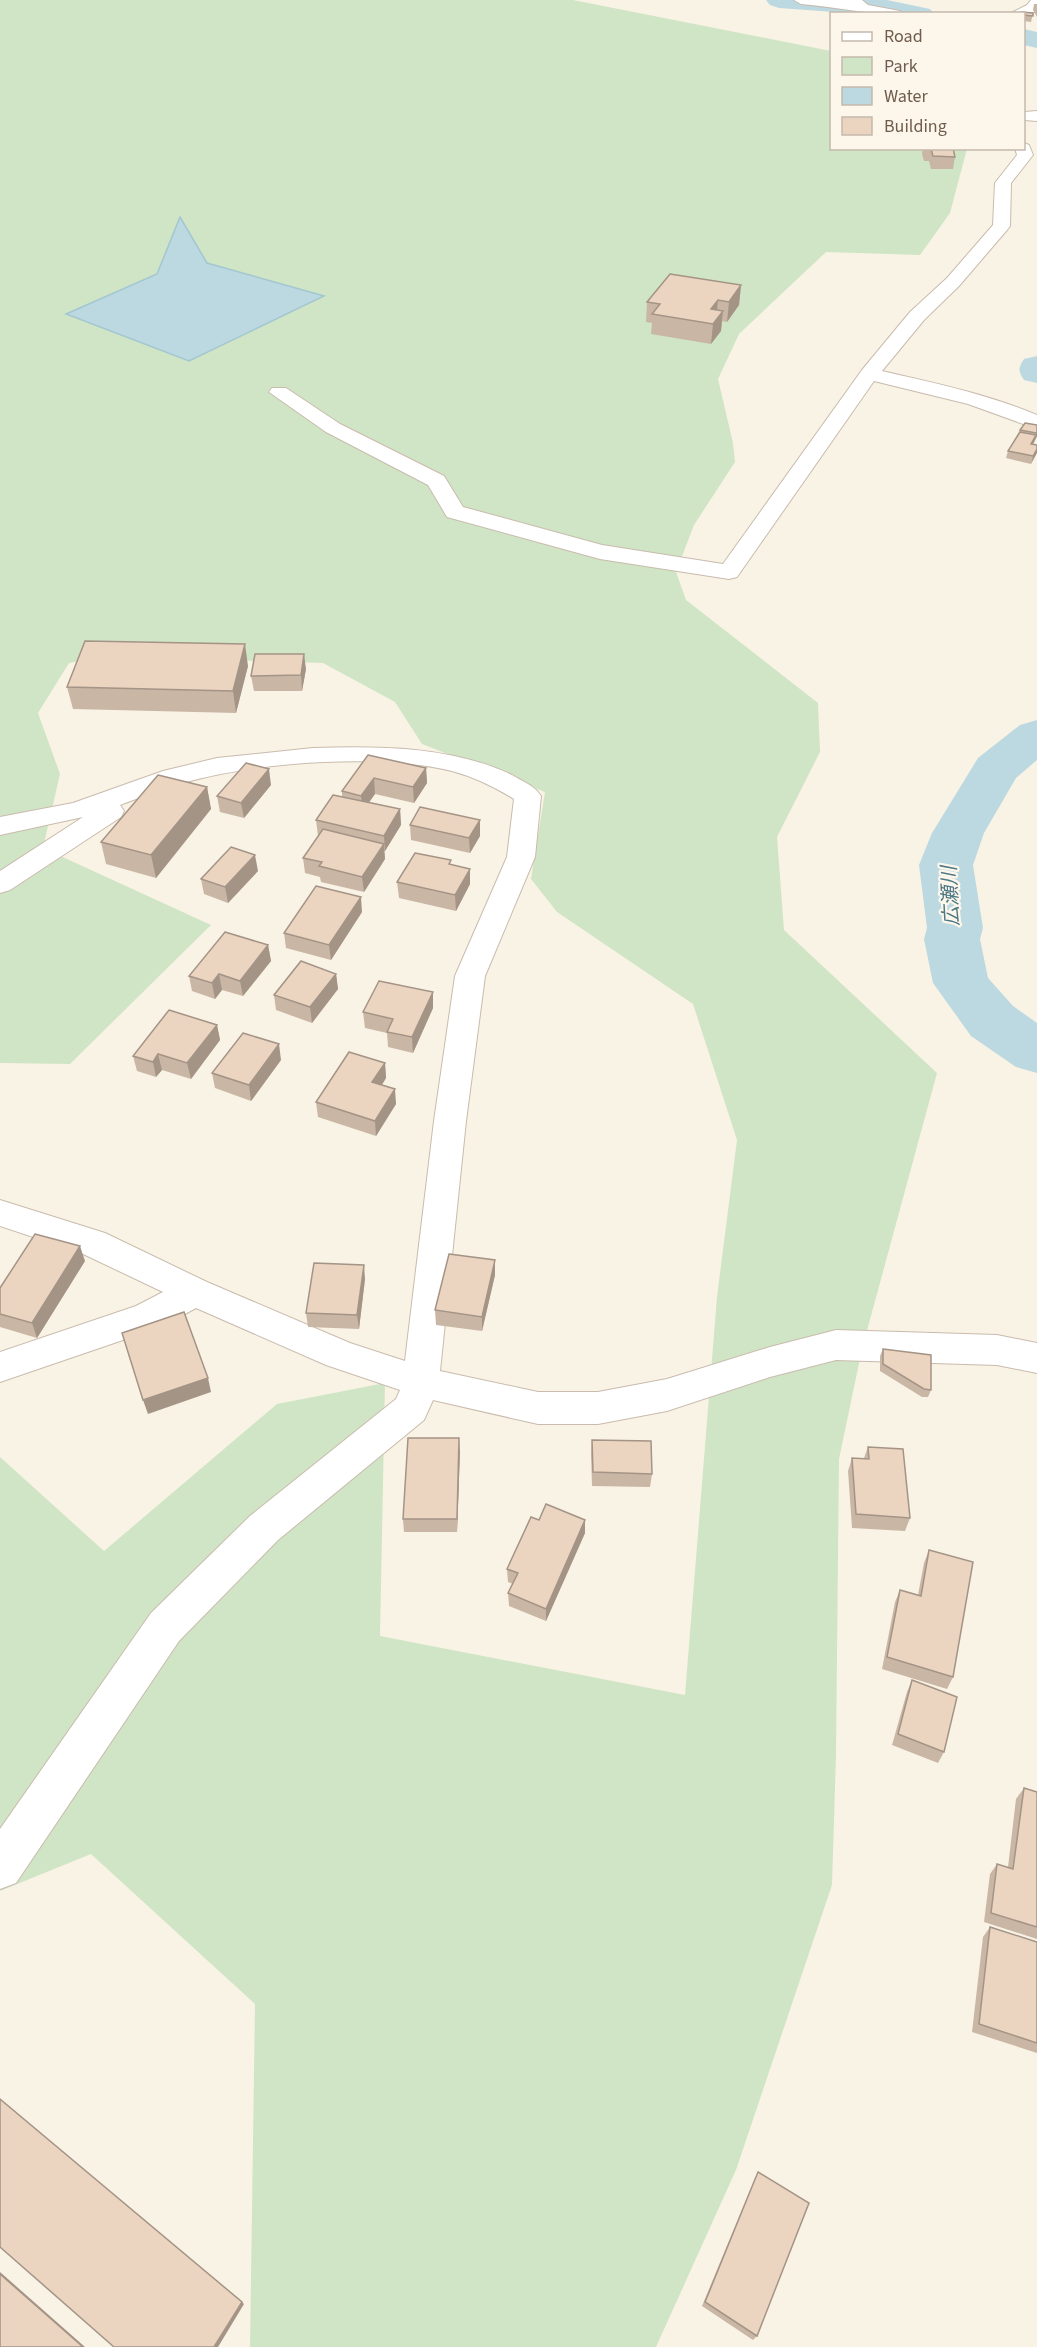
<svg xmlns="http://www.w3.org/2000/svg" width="1037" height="2347" viewBox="0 0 1037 2347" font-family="'Source Sans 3','Noto Sans JP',sans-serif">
<rect width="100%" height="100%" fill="#f9f3e5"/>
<path fill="#d0e5c5" d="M0,0H573L831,51L832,148L967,149L950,213L920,255L826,252L739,334L718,379L733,443L735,462L694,525L676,572L686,600L818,703L820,752L777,837L784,930L937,1073L862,1349L839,1459L836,1755L832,1885L736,2170L656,2347H250L255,2004L91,1854L0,1891V1457L104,1551L277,1404L385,1383L380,1636L685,1695L717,1297L737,1140L693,1004L557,912L531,879L545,792L422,744L395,702L323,663L251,661L184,653L130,652L69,663L38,713L60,774L43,848L211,925L70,1064L0,1063Z"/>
<path fill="#bcd8e0" stroke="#a3c7d1" stroke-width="1.5" d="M180,217L207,263L324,296L189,361L66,314L157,274Z"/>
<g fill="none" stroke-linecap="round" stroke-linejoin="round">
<g fill="#bcd8e0" fill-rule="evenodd">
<path d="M766,0H887L930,9L934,14H861L779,8L770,5Z"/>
<path d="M1024,29L1037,32V48L1024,45Z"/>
<path d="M1037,356V383L1024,380C1018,371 1018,368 1024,359Z"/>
<path d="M1037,720V760L1016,778L984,833L973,865L983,928L980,939L988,978L1013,1006L1037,1023V1073L1016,1067L971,1036L933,983L924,939L927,928L919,865L932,833L978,758L1020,725Z"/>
</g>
<defs>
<g id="minor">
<path d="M794,0H862L868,5L900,11L901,14C867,14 835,7 801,4Z"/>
<path d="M1031,0H1037V11L1024,16V14H1009L1027,5Z"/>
<path d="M1037,111V121L1024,120V112Z"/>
<path d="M1024,143L1029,145L1033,155L1011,183L1010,226L1007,230L959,286L924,320L882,371C934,383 987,394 1037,415V429L968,404L874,381L737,577L729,579L600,559L447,517L428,485L326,432L269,392L272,388H286L340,424L444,476L463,507L602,545L723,564L862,370L910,312L947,278L993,225L995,183L1017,155L1015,148H1024Z"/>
<path d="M313,748C380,746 451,746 512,775C522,781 535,786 541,796L535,857L485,976L466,1121L440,1371L538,1392H598L667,1379L770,1347L836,1330L997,1335L1037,1343V1373L997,1365L836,1360L770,1377L667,1411L598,1424H538L433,1400L424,1420L278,1540L179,1641L16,1883L0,1889V1829L151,1613L250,1516L396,1399L400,1390L326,1365L196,1308L161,1327L0,1382V1352L136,1306L163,1292L81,1253L0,1226V1200L105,1233L207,1282L350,1343L405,1361L434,1121L455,976L507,857L514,799C495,787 474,777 452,771C379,753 266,762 194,780C168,786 144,796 120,805L124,811L121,817L10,890L0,893V871L83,817L0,835V817L73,803L163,771L217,758Z"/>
</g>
</defs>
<use href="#minor" stroke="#c9bbad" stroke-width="2"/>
<use href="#minor" fill="#fff" fill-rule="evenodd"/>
</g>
<g fill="#cab6a5">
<path d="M1034,4H1037V17L1033,10Z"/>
<path d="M1033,13L1031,22L1023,21V14Z"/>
<path d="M923,148H953L955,157L953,169H931L929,161H924L922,154Z"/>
<path d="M741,285L739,305L727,322L722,321L721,331L711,344L651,334L652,323L646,322L647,302Z"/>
<path d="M1037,425V436L1033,445H1037L1031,464L1006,458L1008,451L1020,430Z"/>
<path d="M248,666L236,713L73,709L67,687Z"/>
<path d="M306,669L302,691H254L251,676Z"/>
<path d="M368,755L426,768L427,783L414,803L375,794L369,802L400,809L401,825L385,851H384L385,859L364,892L321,882L320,877L305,873L303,858L318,836L316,820L342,797V791Z"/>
<path d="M271,785L244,818L220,812L217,796Z"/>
<path d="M207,787L211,809L156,878L106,864L101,842Z"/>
<path d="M410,825L480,836L470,853L411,840Z"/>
<path d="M451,865L470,869V884L456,911L399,898L397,882Z"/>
<path d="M258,871L228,903L204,894L201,879Z"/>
<path d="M362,912L331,960L286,948L284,933Z"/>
<path d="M268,945L271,961L243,996L222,990L215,999L192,991L189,976Z"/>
<path d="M336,974L338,989L312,1023L276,1010L274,995Z"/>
<path d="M433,1008L413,1053L388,1047L387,1033L365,1028L363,1012Z"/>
<path d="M217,1025L220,1040L191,1079L162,1070L156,1077L137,1071L133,1056Z"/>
<path d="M281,1060L251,1101L215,1088L212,1073Z"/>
<path d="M385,1063L386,1078L382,1085L396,1104L376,1136L318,1117L316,1102Z"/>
<path d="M495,1260V1275L482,1331L436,1325L435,1310Z"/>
<path d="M85,1261L37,1338L0,1327V1288Z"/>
<path d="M365,1279L359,1329L308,1327L306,1313Z"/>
<path d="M883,1349L931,1390L928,1397H922L880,1371V1356Z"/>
<path d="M592,1440L652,1474L650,1487L592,1486L591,1454Z"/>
<path d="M868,1447L910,1518L905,1531L852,1528L848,1471L852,1458H864Z"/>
<path d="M460,1452L457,1532H404L403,1519Z"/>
<path d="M539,1520H585V1533L546,1621L509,1606L508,1593L513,1584L508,1582L507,1569Z"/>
<path d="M929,1550L953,1677L947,1689L882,1669L895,1602L900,1590L918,1595L924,1563Z"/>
<path d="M912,1680L944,1752L938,1763L892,1745L907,1692Z"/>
<path d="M1024,1788L1037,1792V1939L984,1922L990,1874L997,1864L1008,1867L1016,1799Z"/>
<path d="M990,1927L1037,1942V2053L972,2032L983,1937Z"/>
<path d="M758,2172L757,2336L753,2340L702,2306L755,2178Z"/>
</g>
<g fill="#a49486">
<path d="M741,285L739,305L727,322L729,302Z"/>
<path d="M718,300L716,320L711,309Z"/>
<path d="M723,311L721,331L711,344L713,324Z"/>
<path d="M1037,432V436L1029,452L1031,444Z"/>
<path d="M1037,449V453L1031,464L1033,456Z"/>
<path d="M245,644L248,666L236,713L233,691Z"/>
<path d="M304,654L306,669L302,691L301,675Z"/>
<path d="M426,768L427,783L414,803L413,787Z"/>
<path d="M269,769L271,785L244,818L241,803Z"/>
<path d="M374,778L375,794L363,811L361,796Z"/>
<path d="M207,787L211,809L156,878L151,855Z"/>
<path d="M400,809L401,825L385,851L384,836Z"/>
<path d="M480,820V836L470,853L469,838Z"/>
<path d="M384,844L385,859L364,892L362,877Z"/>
<path d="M255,855L258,871L228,903L225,887Z"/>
<path d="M470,869V884L456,911L455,895Z"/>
<path d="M361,897L362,912L331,960L329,945Z"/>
<path d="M268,945L271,961L243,996L240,981Z"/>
<path d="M219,974L222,990L215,999L212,983Z"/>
<path d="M336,974L338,989L312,1023L310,1007Z"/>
<path d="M433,992V1008L413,1053L412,1037Z"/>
<path d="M217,1025L220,1040L191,1079L187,1063Z"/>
<path d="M279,1044L281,1060L251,1101L249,1085Z"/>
<path d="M158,1054L162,1070L156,1077L153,1062Z"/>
<path d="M385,1063L386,1078L374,1097L372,1082Z"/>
<path d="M395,1089L396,1104L376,1136L375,1121Z"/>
<path d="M80,1246L85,1261L37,1338L32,1323Z"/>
<path d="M495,1260V1275L482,1331V1317Z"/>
<path d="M364,1265L365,1279L359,1329L357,1315Z"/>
<path d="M208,1378L211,1392L148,1414L143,1400Z"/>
<path d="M459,1438L460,1452L457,1532V1519Z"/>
<path d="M585,1520V1533L546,1621V1609Z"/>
<path d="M0,2272L85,2347H83L0,2274Z"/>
<path d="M242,2302L244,2304L218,2347H214Z"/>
</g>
<g fill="#ebd4c0" stroke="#a49486" stroke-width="1.5">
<path d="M1021,12L1033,13V16L1023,15V14H1021Z"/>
<path d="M926,148H953L955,157L933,156L931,149Z"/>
<path d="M670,274L741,285L729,302L718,300L711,309L723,311L713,324L652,314L660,304L647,302Z"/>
<path d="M1025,423L1037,425V432L1036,433L1020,430Z"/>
<path d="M1020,432L1036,435L1031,444L1037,445V449L1033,456L1008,451Z"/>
<path d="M85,641L245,644L233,691L67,687Z"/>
<path d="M255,654H304L301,675L251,676Z"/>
<path d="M368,755L426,768L413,787L374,778L361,796L342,791Z"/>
<path d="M246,763L269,769L241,803L217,796Z"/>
<path d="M158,775L207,787L151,855L101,842Z"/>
<path d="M333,795L400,809L384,836L316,820Z"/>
<path d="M420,807L480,820L469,838L410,825Z"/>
<path d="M323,829L384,844L362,877L319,866L322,862L303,858Z"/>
<path d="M231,847L255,855L225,887L201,879Z"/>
<path d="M415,853L451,860L449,864L470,869L455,895L397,882Z"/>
<path d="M316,886L361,897L329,945L284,933Z"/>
<path d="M225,932L268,945L240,981L219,974L212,983L189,976Z"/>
<path d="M301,961L336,974L310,1007L274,995Z"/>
<path d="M379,981L433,992L412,1037L387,1032L393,1019L363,1012Z"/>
<path d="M169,1010L217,1025L187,1063L158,1054L153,1062L133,1056Z"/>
<path d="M243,1033L279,1044L249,1085L212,1073Z"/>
<path d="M349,1052L385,1063L372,1082L395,1089L375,1121L316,1102Z"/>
<path d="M35,1234L80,1246L32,1323L0,1314V1288Z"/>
<path d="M449,1254L495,1260L482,1317L435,1310Z"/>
<path d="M314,1263L364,1265L357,1315L306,1313Z"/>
<path d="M184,1312L208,1378L143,1400L122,1333Z"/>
<path d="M883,1349L931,1355V1390L924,1389L883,1364Z"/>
<path d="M408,1438H459L457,1519H403Z"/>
<path d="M592,1440L651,1441L652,1474L593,1472Z"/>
<path d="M868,1447L903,1449L910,1518L856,1514L852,1458L869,1459Z"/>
<path d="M546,1504L585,1520L546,1609L508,1593L518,1573L507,1569L531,1517L539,1520Z"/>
<path d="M929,1550L973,1562L953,1677L887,1657L900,1590L921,1596Z"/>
<path d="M912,1680L957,1697L944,1752L898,1734Z"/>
<path d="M1024,1788L1037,1792V1927L991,1913L997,1864L1013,1869Z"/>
<path d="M990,1927L1037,1942V2043L979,2024Z"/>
<path d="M0,2099L242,2302L214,2347H114L0,2247Z"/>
<path d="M758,2172L809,2203L757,2336L705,2302Z"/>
<path d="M0,2274L83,2347H0Z"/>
</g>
<g text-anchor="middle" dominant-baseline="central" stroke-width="4.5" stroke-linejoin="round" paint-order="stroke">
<g font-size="20" font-style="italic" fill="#4d7886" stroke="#fdf7eb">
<text transform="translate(951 896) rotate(-93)">広瀬川</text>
</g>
</g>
<rect x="830" y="12" width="195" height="138" fill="#fdf7eb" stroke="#c4b9ac" stroke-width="1.5"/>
<rect x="842" y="32" width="30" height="9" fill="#ffffff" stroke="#c4b9ac" stroke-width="1.5"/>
<text x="884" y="42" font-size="18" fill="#6f5c4d">Road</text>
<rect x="842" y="57" width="30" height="18" fill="#d0e5c5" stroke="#c4b9ac" stroke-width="1.5"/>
<text x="884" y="72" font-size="18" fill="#6f5c4d">Park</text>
<rect x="842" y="87" width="30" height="18" fill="#bcd8e0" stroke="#c4b9ac" stroke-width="1.5"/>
<text x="884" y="102" font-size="18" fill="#6f5c4d">Water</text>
<rect x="842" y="117" width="30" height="18" fill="#ebd4c0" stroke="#c4b9ac" stroke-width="1.5"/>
<text x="884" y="132" font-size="18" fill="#6f5c4d">Building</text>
</svg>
